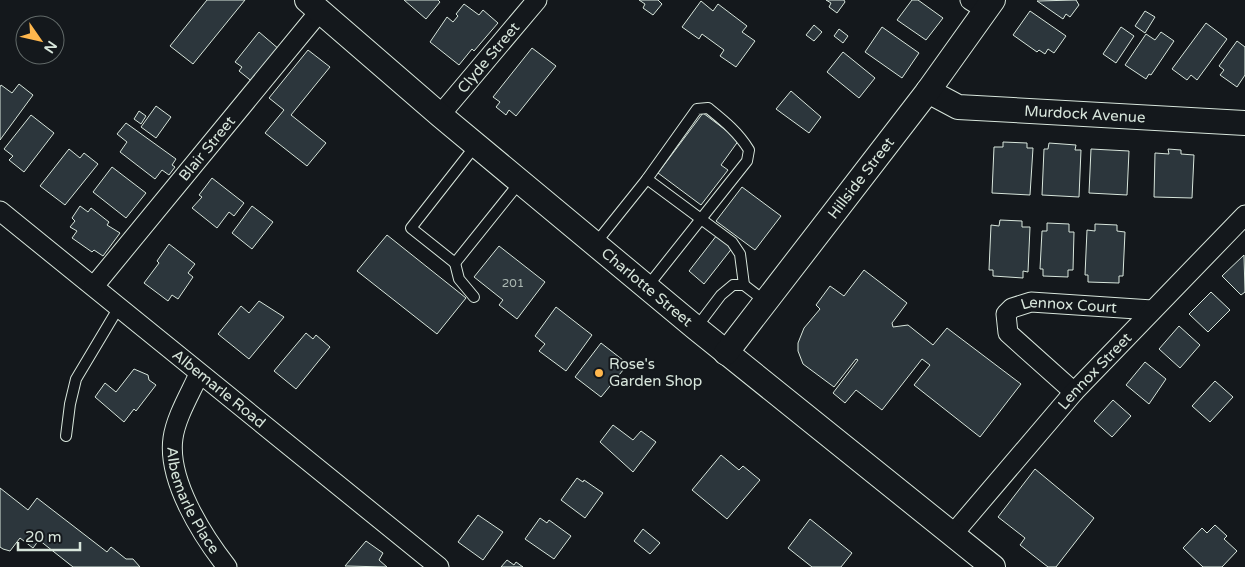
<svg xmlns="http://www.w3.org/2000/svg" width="1245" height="567" viewBox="0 0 1245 567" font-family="'Varela Round',sans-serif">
<rect width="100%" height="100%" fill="#14181c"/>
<g fill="#2c363c" stroke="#d8e6dc">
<path d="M207,0H245L193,64L170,46Z"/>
<path d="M404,0H438L440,2L426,19Z"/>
<path d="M639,0H658L662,4L653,15L643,8L645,4Z"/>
<path d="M826,0H844L845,2L837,13L829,7L831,3Z"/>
<path d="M912,0H918L943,18L926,40L897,20Z"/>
<path d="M1076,0L1079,5L1070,17L1066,14L1063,19L1037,1Z"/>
<path d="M701,1L713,11L718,4L747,26L742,32L755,41L736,67L720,56L724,50L702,34L699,39L682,27Z"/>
<path d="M464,4L479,15L483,10L498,23L474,51L472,49L459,65L430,42L447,17L453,22L458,16L456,14Z"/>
<path d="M1030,11L1066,36L1054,53L1048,49L1045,54L1039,50L1037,52L1013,35Z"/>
<path d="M1145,11L1155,17L1145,33L1135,26Z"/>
<path d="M1206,23L1227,39L1197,80L1191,75L1187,80L1172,69Z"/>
<path d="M814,25L822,32L814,41L806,35Z"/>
<path d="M882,27L919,53L902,78L865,52Z"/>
<path d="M1121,27L1134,36L1116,63L1103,54Z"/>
<path d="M839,29L848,36L843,43L834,36Z"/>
<path d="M259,32L280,50L254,83L239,71L242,67L235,62Z"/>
<path d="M1161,32L1174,41L1151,75L1149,74L1146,79L1125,65L1146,34L1155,40Z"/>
<path d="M1237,41L1245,47V75L1237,87L1220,75L1224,70L1219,66Z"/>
<path d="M532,48L556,66L516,116L509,110L506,115L496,107L500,102L493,97Z"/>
<path d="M308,50L330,67L291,115L326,143L307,166L265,133L284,110L269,98Z"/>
<path d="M843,52L875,78L859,98L827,72Z"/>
<path d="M19,84L33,95L0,140V87L1,85L12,93Z"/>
<path d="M791,91L821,117L809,133L776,109Z"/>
<path d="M156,106L171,117L156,138L141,127Z"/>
<path d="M139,111L146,116L141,124L134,119Z"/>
<path d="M703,113L739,140L721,165L728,170L701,205L658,173Z"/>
<path d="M31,115L54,133L24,172L9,160L13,156L4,149Z"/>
<path d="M126,123L176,159L172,165L175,167L169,175L162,170L155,179L120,152L127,142L117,134Z"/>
<path d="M1003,142L1027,143V148H1033L1030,195L992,193L994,147H1003Z"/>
<path d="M1049,143L1076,145L1075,150H1081L1079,197L1042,195L1044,149H1048Z"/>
<path d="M69,149L80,158L84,153L98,164L65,205L40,186Z"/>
<path d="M1091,149L1129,151L1127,195L1089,193Z"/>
<path d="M1168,149L1181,150V154L1194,155L1192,198L1154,197L1155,153L1169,154Z"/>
<path d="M112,167L146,193L126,218L93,192Z"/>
<path d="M212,178L244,203L234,216L229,212L217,228L192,208L202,197L199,195Z"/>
<path d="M742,187L781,216L755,250L716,221Z"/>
<path d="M80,206L88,212L91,208L109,222L107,225L120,233L103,256L94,250L92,252L72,238L77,231L70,227L75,221L72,218Z"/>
<path d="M252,206L273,222L252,249L232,233Z"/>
<path d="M1000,220L1022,221V227H1030L1028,272L1023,271V278L993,276V270H989L991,225L999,226Z"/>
<path d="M1047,223L1069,224V232H1074L1073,270H1068V277L1043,276V269H1040L1042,231H1047Z"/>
<path d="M1095,224L1117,225V231L1125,232L1123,276H1119V283L1088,282V275H1085L1087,230L1095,231Z"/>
<path d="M387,235L466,298L437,334L357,271Z"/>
<path d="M717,235L733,247L704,284L689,271Z"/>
<path d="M169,244L195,264L188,273L193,277L178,299L172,295L168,301L144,283L159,263L157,261Z"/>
<path d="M499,246L545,282L517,319L499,305L503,300L474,277Z"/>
<path d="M1244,255L1245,292L1241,295L1222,276Z"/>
<path d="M864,270L907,303L892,323L893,327L908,325L933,345L947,328L1021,384L980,437L914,385L930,365L922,359L882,410L856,390L845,403L833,393L858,360L856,359L834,387L803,364L798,351V343L804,328L820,309L816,305L830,286L844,296Z"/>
<path d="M1211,292L1230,310L1208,332L1189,314Z"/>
<path d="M259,301L284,317L249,359L218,334L241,306L249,313Z"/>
<path d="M556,307L592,335L566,371L539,351L545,344L535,336Z"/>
<path d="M1179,326L1200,345L1180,368L1159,349Z"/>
<path d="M306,333L313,339L316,335L330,347L296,389L274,371Z"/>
<path d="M601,343L628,364L601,397L575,377Z"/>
<path d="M1145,362L1166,379L1149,404L1126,385Z"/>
<path d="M134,369L148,375L149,380L156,385L136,411L134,409L124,422L95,397L105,383L116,392Z"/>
<path d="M1215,381L1233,397L1210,422L1192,406Z"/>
<path d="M1113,400L1131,416L1112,437L1094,421Z"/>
<path d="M613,425L633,440L641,431L656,442L633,472L600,442Z"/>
<path d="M721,455L739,470L743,466L760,480L727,519L692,490Z"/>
<path d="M1035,469L1094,518L1056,567H1048L1020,545L1025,538L998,517Z"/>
<path d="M577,478L583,482L584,480L603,493L585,518L561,500Z"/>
<path d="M0,488L28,510L37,498L107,552L111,547L126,559H133L140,567H73L39,540L33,548L20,538L10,551L3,549L0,547Z"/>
<path d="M478,515L503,532L483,560L458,542Z"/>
<path d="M540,518L547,523L549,520L571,536L554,559L525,539Z"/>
<path d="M810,519L852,553L841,567H812L788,548Z"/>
<path d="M1215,525L1227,536L1224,539L1237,551L1222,567H1203L1183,548L1202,528L1207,533Z"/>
<path d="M643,529L660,543L650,554L634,541Z"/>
<path d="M366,541L383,553L379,560L387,567L345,566Z"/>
<path d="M507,560L514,565L516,562L523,567H501Z"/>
</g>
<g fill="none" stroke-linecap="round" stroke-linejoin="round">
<defs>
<g id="service">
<path d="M476,145L411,228L455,263L520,182"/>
<path d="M647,179L732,242L740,254L744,285"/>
<path d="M595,244L647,179L697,109L708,108C724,121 738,132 749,150L747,161L647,287"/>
<path d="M455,263L459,279L474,297"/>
<path d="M696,328L721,295L733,285H744L766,302"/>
<path d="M66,436L70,404L76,379L119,307"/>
</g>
<g id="minor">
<path d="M970,0L986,10"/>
<path id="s1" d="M440,115L537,0"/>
<path id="s2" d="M0,211L439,567"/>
<path id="s3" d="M94,286L320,11"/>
<path id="s4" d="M199,374C190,394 176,417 173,438C167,480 202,535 227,567"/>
<path id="s5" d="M1074,392L1008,333L1006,314L1012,308L1031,302L1152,310"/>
<path id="s6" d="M953,534L1074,392L1245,215"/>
</g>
<g id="tertiary">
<path id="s7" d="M307,0L440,115L696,328L993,567"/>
<path id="s8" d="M928,91L958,107L1245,123"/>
<path id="s9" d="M726,353L928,91L993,0"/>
</g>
</defs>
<use href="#service" stroke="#d8e6dc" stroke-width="12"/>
<use href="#minor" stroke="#d8e6dc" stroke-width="21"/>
<use href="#tertiary" stroke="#d8e6dc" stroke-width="26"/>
<use href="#service" stroke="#14181c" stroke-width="10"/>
<use href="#minor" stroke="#14181c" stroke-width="19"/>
<use href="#tertiary" stroke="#14181c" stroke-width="24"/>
</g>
<circle fill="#ffb74d" stroke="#14181c" stroke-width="2" cx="599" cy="373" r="5"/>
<g text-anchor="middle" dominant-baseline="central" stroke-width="4" stroke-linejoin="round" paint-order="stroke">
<g font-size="12" fill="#adbab4">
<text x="513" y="283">201</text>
</g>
<g font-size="15" fill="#d8e6dc" stroke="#14181c">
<text stroke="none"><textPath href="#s1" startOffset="75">Clyde Street</textPath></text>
<text stroke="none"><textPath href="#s8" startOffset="161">Murdock Avenue</textPath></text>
<text stroke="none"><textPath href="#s3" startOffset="178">Blair Street</textPath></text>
<text stroke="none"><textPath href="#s9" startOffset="221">Hillside Street</textPath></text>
<text stroke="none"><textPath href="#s7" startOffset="445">Charlotte Street</textPath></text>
<text stroke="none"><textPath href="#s5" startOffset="174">Lennox Court</textPath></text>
<text stroke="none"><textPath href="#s6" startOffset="216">Lennox Street</textPath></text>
<text stroke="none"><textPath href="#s2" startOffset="282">Albemarle Road</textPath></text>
<text stroke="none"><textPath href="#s4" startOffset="136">Albemarle Place</textPath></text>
</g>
<g font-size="15" fill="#d8e6dc" stroke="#14181c" text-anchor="start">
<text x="609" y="364">Rose's<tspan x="609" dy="17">Garden Shop</tspan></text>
</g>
</g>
<g transform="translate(40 40) rotate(124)"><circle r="24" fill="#14181c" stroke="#626a69"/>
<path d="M0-4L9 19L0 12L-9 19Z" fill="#ffb74d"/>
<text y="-8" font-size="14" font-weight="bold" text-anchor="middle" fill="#d8e6dc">N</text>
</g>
<path d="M18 542v8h62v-8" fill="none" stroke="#d8e6dc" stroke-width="2.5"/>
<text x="25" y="542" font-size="15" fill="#d8e6dc" stroke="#14181c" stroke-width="4" paint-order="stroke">20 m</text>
</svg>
